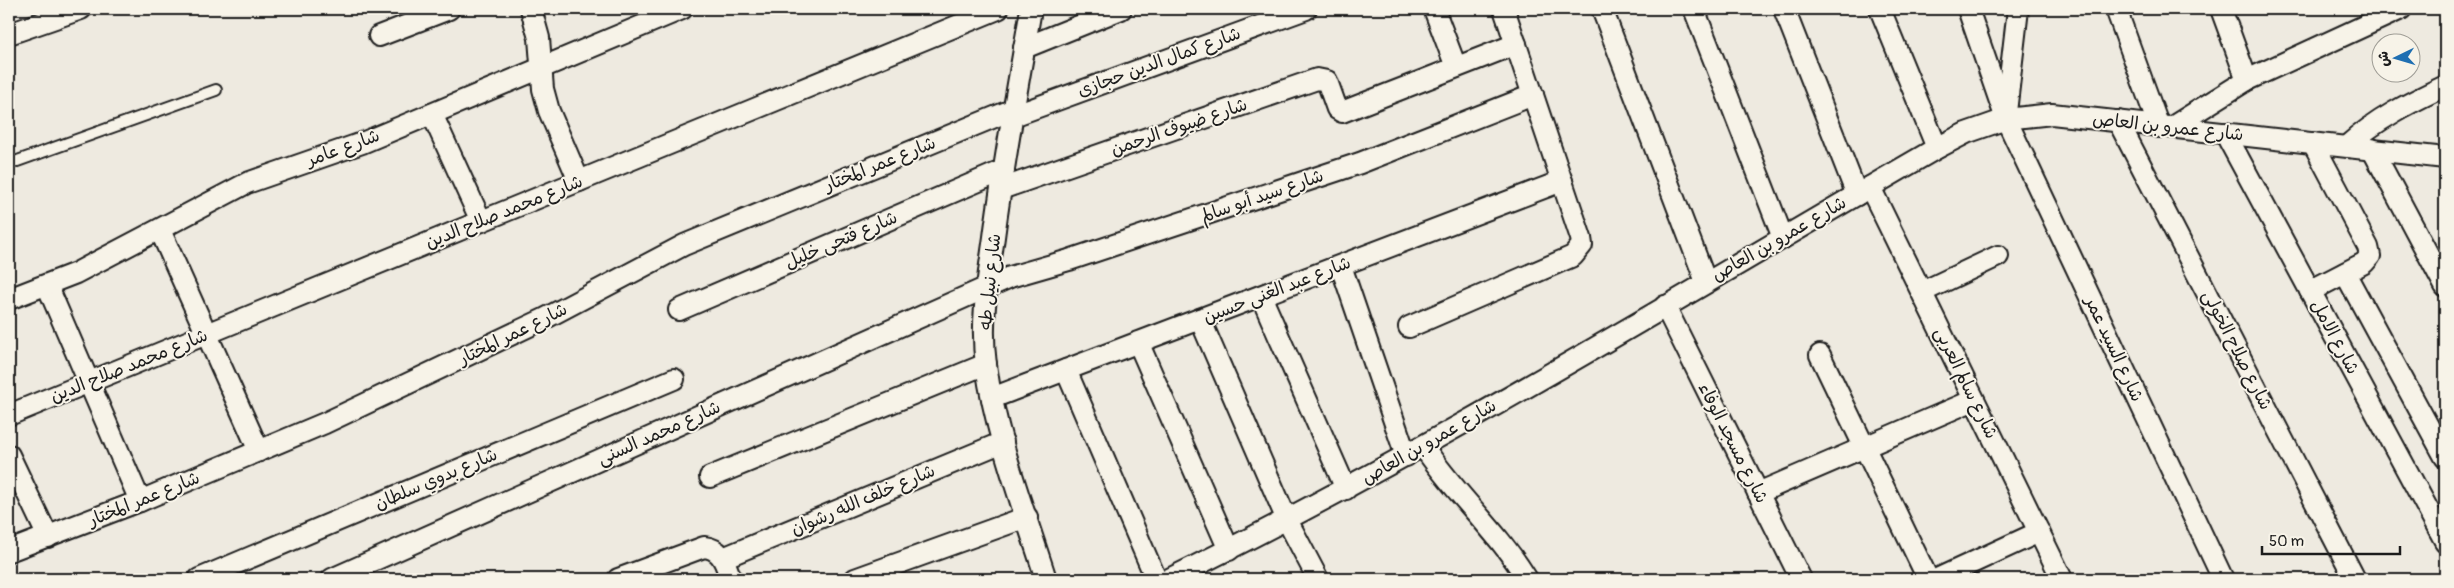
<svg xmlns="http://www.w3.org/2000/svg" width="2454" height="588" viewBox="0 0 2454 588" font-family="Pangolin,'Playpen Sans Arabic',sans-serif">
<rect width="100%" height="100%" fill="#eeeae0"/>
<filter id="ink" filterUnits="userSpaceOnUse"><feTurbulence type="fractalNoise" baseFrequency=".02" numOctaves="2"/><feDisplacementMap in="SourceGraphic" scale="10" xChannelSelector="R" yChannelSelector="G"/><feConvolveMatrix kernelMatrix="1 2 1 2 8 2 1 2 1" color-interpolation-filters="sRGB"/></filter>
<g filter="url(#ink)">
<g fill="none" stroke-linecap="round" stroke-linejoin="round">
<defs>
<path id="lane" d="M9,164L216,90"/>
<g id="street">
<path d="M531,9L539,38L543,89L549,111L579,181"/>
<path d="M1031,9C1018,85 1004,160 994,237C988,280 980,321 986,365C996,438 1024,509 1046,579"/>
<path d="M1434,9L1456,67"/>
<path d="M1602,9L1706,282"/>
<path d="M1694,9L1783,238"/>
<path d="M1784,9L1857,195"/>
<path d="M1880,9L1937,148"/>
<path d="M1968,9L2006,119L2223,579"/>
<path d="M2116,9L2159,127"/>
<path d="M2221,9L2247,80"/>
<path d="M9,34L81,9"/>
<path d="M379,36L449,9"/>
<path d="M1024,48L1121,9"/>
<path d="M2006,112L2018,9"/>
<path d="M432,114L481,221"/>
<path d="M1013,116L1306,9"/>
<path d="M2118,121L2355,579"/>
<path d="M2172,127L2247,80L2401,9"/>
<path d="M2225,133L2445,541"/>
<path d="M2347,146C2377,119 2409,103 2445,86"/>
<path d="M2372,149L2445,286"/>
<path d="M1870,187L2062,579"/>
<path d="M1001,189L1317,79L1327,81L1337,109L1342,112L1516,44"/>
<path d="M160,230L259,451"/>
<path d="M1341,266L1406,456"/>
<path d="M2345,273L2445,457"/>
<path d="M47,285L140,501"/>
<path d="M2310,291L2364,263L2370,256L2368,247L2313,143"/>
<path d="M1922,292L1998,256"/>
<path d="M1261,296L1346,489"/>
<path d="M9,299L76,273L247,183L362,143L682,9"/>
<path d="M1665,306L1801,579"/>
<path d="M679,310L1004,170"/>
<path d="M1200,319L1287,520L1318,579"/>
<path d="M1409,327L1573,256L1582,245L1581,238L1504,9"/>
<path d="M1138,342L1229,550"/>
<path d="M1820,355L1928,579"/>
<path d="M1066,370L1156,579"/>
<path d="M992,398L1562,181"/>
<path d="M9,415L998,9"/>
<path d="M1423,446C1454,493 1497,530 1527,579"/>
<path d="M9,455L48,537"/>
<path d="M710,477L986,364"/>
<path d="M1758,493L1974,400"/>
<path d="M9,551L140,501L325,423L544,319L684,245L1014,109"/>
<path d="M723,558L1003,442"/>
<path d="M199,579L674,379"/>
<path d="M332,579L1010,277L1069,260L1360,163L1533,95"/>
<path d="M618,579L704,547C723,549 725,564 731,579"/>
<path d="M855,579L1027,517"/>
<path d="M1169,579C1432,450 1683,295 1937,148L1966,133L2006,119L2052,114L2445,158"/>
<path d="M1937,579L2039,532"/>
</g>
</defs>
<use href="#lane" stroke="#1c1c1c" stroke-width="14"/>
<use href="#street" stroke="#1c1c1c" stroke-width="24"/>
<use href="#lane" stroke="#f7f3e8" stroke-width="10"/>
<use href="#street" stroke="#f7f3e8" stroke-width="20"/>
</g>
</g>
<g text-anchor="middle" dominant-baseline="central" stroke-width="4" stroke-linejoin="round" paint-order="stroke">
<g font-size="18" fill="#1c1c1c" stroke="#f7f3e8">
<text transform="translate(1159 62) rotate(-20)">شارع كمال الدين حجازى</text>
<text transform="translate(1179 127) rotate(-19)">شارع ضيوف الرحمن</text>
<text transform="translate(2168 127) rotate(6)">شارع عمرو بن العاص</text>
<text transform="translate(343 148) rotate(-20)">شارع عامر</text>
<text transform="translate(880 164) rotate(-22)">شارع عمر المختار</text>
<text transform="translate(1262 196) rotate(-19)">شارع سيد أبو سالم</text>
<text transform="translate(504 212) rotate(-22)">شارع محمد صلاح الدين</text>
<text transform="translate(1779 239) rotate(-30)">شارع عمرو بن العاص</text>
<text transform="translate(841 240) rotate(-23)">شارع فتحى خليل</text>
<text transform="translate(990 282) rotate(-84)">شارع نبيل طه</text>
<text transform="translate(1277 290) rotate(-21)">شارع عبد الغنى حسين</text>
<text transform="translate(513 334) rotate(-26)">شارع عمر المختار</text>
<text transform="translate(2335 337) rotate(62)">شارع الامل</text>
<text transform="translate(2114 349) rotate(65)">شارع السيد عمر</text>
<text transform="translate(2237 350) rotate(63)">شارع صلاح الخولى</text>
<text transform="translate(129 366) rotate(-22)">شارع محمد صلاح الدين</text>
<text transform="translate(1966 383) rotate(64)">شارع سالم العربى</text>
<text transform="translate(659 433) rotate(-24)">شارع محمد السنى</text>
<text transform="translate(1429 442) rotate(-30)">شارع عمرو بن العاص</text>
<text transform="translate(1733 443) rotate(63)">شارع مسجد الوفاء</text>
<text transform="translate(436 479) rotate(-23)">شارع بدوي سلطان</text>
<text transform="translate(144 499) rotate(-22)">شارع عمر المختار</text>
<text transform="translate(863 500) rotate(-23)">شارع خلف الله رشوان</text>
</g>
</g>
<rect width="2454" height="588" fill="none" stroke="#f7f3e8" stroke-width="30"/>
<rect x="15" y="15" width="2424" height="558" fill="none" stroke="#1c1c1c" stroke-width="2" filter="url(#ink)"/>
<g transform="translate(2396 58) rotate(265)"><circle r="24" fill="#f7f3e8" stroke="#9f9d96"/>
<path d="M0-4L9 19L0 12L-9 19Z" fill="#1f6fb2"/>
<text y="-8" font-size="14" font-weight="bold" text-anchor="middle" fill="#1c1c1c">ش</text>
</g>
<path d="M2262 546v8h138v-8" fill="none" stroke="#1c1c1c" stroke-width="2.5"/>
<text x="2269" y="546" font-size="15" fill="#1c1c1c" stroke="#f7f3e8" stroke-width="4" paint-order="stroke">50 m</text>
</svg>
